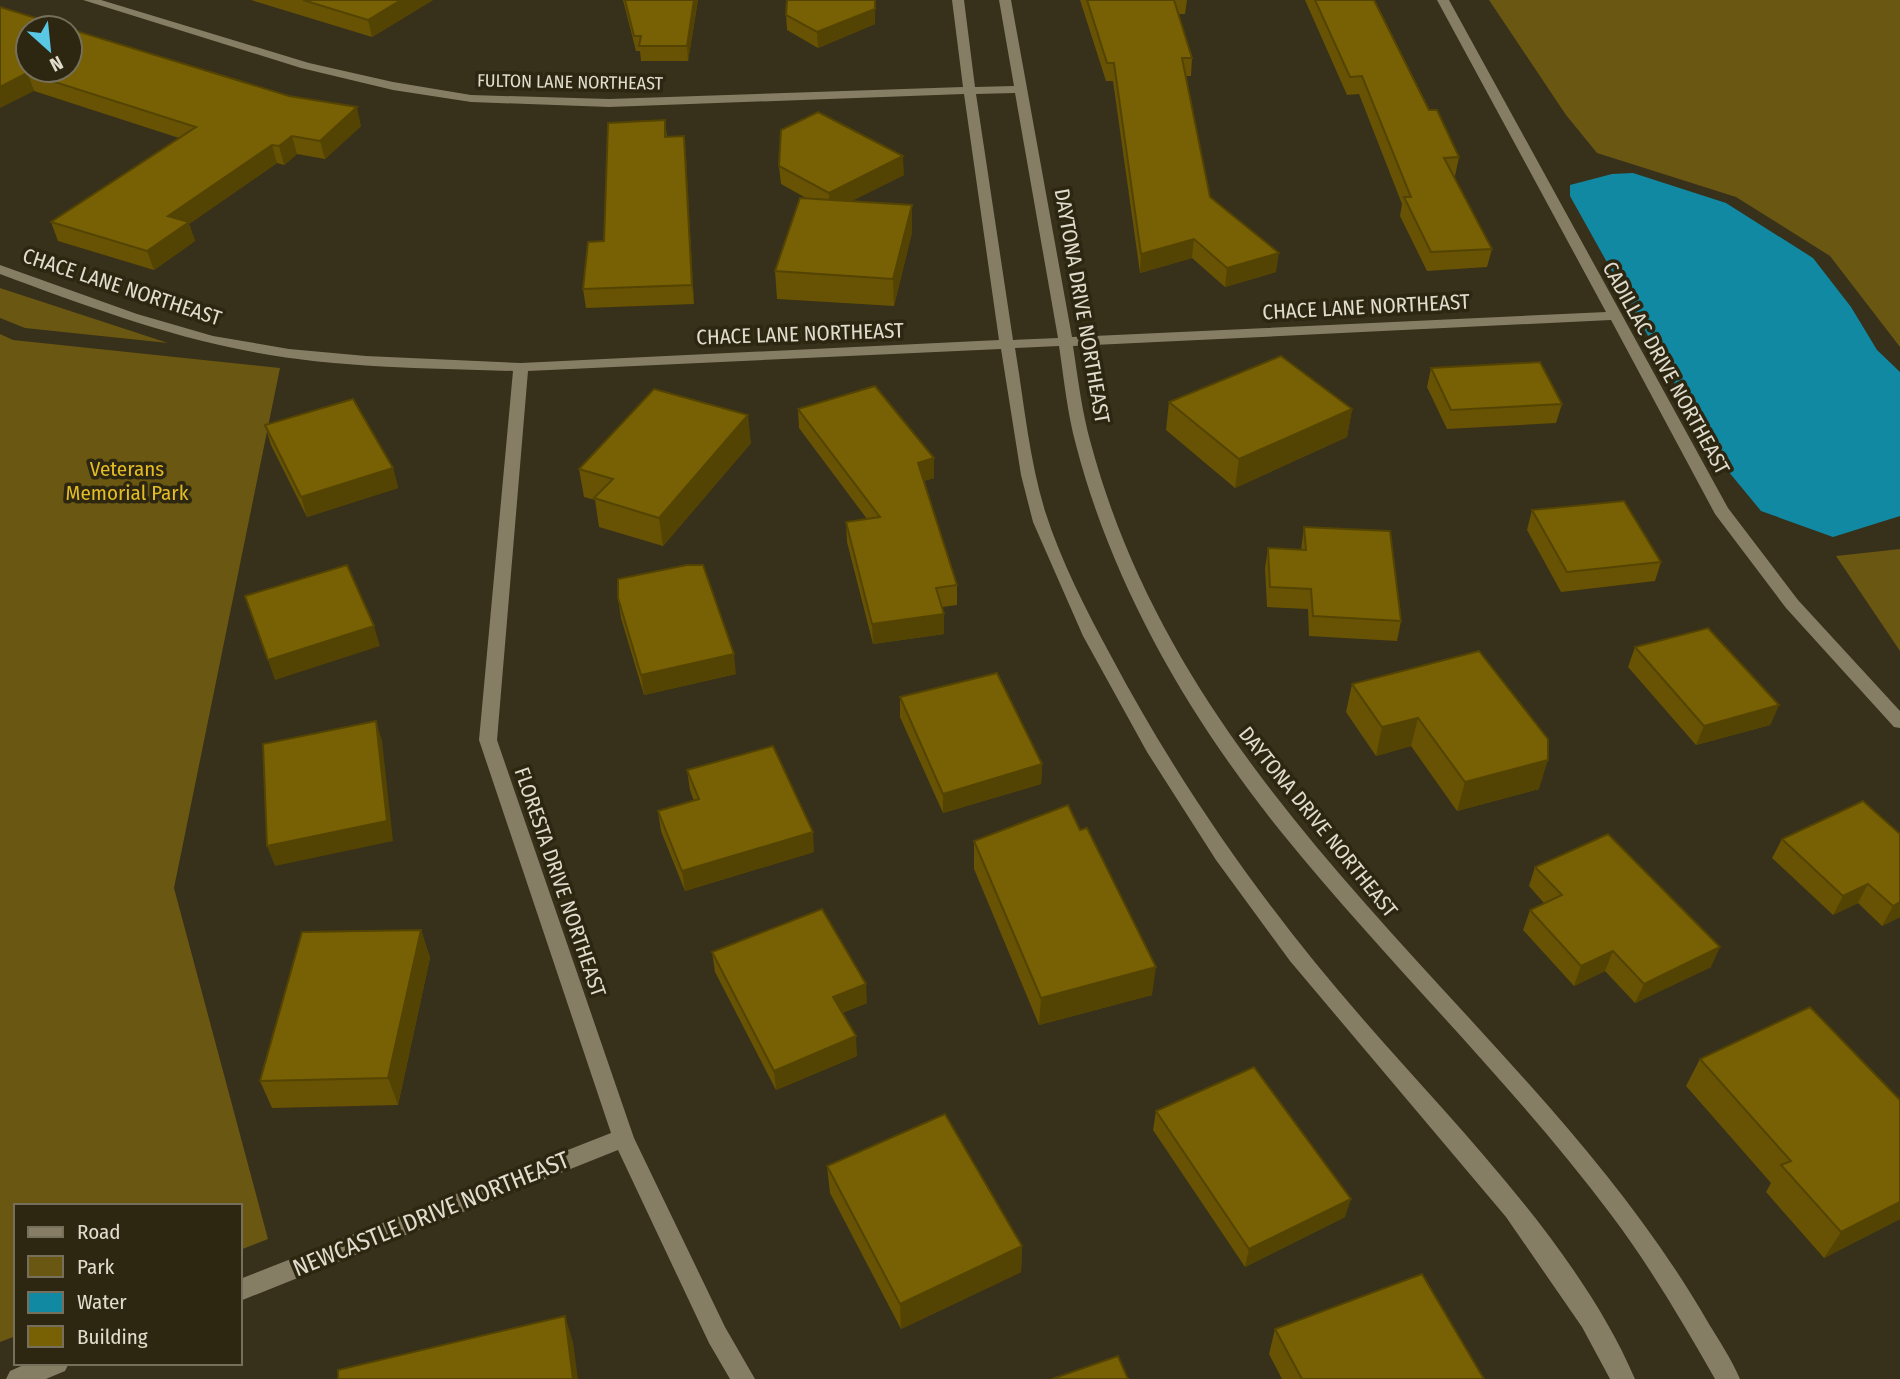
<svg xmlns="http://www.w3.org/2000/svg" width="1900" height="1379" viewBox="0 0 1900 1379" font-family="'Fira Sans Condensed',sans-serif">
<rect width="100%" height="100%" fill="#37301a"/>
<g fill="#695712">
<path d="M1489,0H1900V347L1830,256L1736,197L1597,153L1566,115Z"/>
<path d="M0,288L168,343L25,328L0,318Z"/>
<path d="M0,334L13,340L280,368L174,888L268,1239L240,1250V1206H16V1336L0,1342Z"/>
<path d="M1900,549V651L1836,556Z"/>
</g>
<path fill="#1289a3" d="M1633,173L1726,203L1813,258L1851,307L1877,350L1900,372V516L1833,537L1761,511L1714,454L1570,196V185L1612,174Z"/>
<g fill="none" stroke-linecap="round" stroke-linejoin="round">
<g fill="#857d64" fill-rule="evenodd">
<path d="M83,0H101L309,63L393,82L471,95L609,99L963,87L952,0H964L975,87L1014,86L999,0H1011L1072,337L1606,312L1437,0H1449L1728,508L1798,600L1900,711V728L1894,727L1786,608L1715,514L1611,320L1073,346C1078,379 1082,412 1091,444C1163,710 1352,886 1529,1084C1596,1159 1659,1237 1709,1324C1720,1342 1732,1360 1740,1379H1715C1683,1323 1651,1268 1612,1216C1511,1081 1388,964 1282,833C1190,719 1113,587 1076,445C1067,412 1064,379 1059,346L1015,348C1024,402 1029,459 1045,511C1061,561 1086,610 1111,656C1180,786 1265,907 1362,1018C1455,1125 1579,1248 1635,1379H1610L1582,1327L1506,1217L1290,961L1216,860L1147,752L1083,636L1033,522L1021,475L1001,349L528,371L497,740L634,1138L725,1327L755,1379H730L709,1343L618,1150L240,1301V1279L611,1133L479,740L513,371C425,368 335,368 248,351C163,335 81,304 0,274V265L137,314L213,336L289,349L366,356L521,363L999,340L964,94L609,107L471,102L393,90L301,68ZM1015,93L1058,338L1013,340L976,94Z"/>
<path d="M28,1363H69L65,1371L46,1379H6L10,1371Z"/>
</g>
</g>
<g fill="#675303">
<path d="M251,0H433L372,37Z"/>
<path d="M623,0H698L688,61H641L640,51H636Z"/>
<path d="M1080,0H1187L1185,14H1178L1192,58L1191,76H1186L1210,197L1276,272L1225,287L1192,258L1140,273L1113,81H1106Z"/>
<path d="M1305,0H1374L1429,110L1459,157L1455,176H1453L1492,249L1487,267L1427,271L1400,216L1402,204L1359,94L1347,95Z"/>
<path d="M0,7L361,126L325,159L297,154L284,165L277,163L189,224L195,241L154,270L58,241L51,222L179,138L34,91Z"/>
<path d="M786,15L875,24L818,48L787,30Z"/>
<path d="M665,120L667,137L684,136L694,304L586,308L583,289L604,241Z"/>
<path d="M779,166L904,175L851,201L912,232L894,306L777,299L775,271L806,198L781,184Z"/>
<path d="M1431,368L1562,404L1556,423L1447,429L1427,387Z"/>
<path d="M1169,402L1352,409L1347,437L1235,488L1166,430Z"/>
<path d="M798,409L934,478L924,481L957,585V605L942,607L944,614V634L873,644L847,542L846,522L867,519L799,428Z"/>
<path d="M265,425L393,468L398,488L307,517L271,445Z"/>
<path d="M751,443L663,546L599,527L595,500L584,497L579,469Z"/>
<path d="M1532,510L1661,562L1655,581L1561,592L1527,530Z"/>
<path d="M1304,527L1401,621L1397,641L1309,636L1308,609L1267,607L1265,568L1268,548L1301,550Z"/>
<path d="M618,598L736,674L644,695L621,618Z"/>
<path d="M1635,647L1779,705L1770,725L1696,745L1628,667Z"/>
<path d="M1479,651L1539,789L1457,811L1411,746L1376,756L1346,712L1352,684Z"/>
<path d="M900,697L1042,764L1041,784L943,813L900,717Z"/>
<path d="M687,770L814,852L685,891L661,831L658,811L694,801L690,790Z"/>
<path d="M1900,834V917L1882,926L1858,903L1833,915L1772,858L1782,839Z"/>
<path d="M974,841L1152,995L1039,1025L974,869Z"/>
<path d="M1535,867L1711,967L1635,1003L1605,971L1574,986L1523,930L1530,910L1544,903L1529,886Z"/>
<path d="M421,930L430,958L398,1105L272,1108L260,1081Z"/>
<path d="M712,952L867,1003L842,1013L857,1056L776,1090L715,972Z"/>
<path d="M1700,1059L1900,1219L1824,1258L1766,1192L1771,1183L1686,1086Z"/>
<path d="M1156,1111L1345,1217L1245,1267L1153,1130Z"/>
<path d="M827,1166L1022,1246L1021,1272L901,1329L830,1193Z"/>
<path d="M1275,1329L1484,1379H1282L1269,1354Z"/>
</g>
<g fill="#544403">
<path d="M401,0H433L372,37L368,20Z"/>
<path d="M694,0H698L688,61L687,46Z"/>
<path d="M875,0V24L818,48L817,32Z"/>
<path d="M27,73L34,91L0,108V87Z"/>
<path d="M357,107L361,126L325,159L320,141Z"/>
<path d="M292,136L297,154L284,165L279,146Z"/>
<path d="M684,136L686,155L694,304L692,285Z"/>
<path d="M272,145L277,163L189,224L195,241L154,270L147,251L168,216Z"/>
<path d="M903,156L904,175L830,212L829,193Z"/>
<path d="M912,205V232L894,306L893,279Z"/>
<path d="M1194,239L1192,258L1140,273L1141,254Z"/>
<path d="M1279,253L1276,272L1225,287L1227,268Z"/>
<path d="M1352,409L1347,437L1235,488L1239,459Z"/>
<path d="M748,415L751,443L663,546L659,518Z"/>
<path d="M934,458V478L919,482L918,463Z"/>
<path d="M393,468L398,488L307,517L301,497Z"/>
<path d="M944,614V634L873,644L872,624Z"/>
<path d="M374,626L380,646L275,680L268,660Z"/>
<path d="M734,654L736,674L644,695L641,675Z"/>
<path d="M1779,705L1770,725L1696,745L1704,726Z"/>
<path d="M1418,718L1411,746L1376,756L1382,727Z"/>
<path d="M376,721L382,741L393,841L275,866L267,846Z"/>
<path d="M1548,760L1539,789L1457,811L1465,782Z"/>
<path d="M1042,764L1041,784L943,813V794Z"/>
<path d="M813,832L814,852L685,891L682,871Z"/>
<path d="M1868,884L1858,903L1833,915L1843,896Z"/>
<path d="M1900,902V917L1882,926L1893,906Z"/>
<path d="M421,930L430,958L398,1105L388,1078Z"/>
<path d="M1720,947L1711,967L1635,1003L1644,984Z"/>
<path d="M1613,951L1605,971L1574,986L1581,966Z"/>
<path d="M1156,967L1152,995L1039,1025L1041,998Z"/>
<path d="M866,984L867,1003L835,1016L833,997Z"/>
<path d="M856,1036L857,1056L776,1090L774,1071Z"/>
<path d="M1351,1199L1345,1217L1245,1267L1249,1249Z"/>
<path d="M1900,1202V1219L1824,1258L1841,1232Z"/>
<path d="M1022,1246L1021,1272L901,1329L900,1304Z"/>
<path d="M565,1316L573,1342L578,1379H573Z"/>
</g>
<g fill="#786104" stroke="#544403" stroke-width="2">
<path d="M303,0H401L368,20Z"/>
<path d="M625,0H694L687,46H639L641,36H634Z"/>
<path d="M787,0H875V9L817,32L786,15Z"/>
<path d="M1087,0H1174L1192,58H1182L1210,197L1279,253L1227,268L1194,239L1141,254L1114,63H1107Z"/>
<path d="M1315,0H1374L1429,110H1437L1459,157L1444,158L1492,249L1431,252L1404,197H1411L1362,76L1350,77Z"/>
<path d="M0,7L68,28H28V70H70V29L289,96L357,107L320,141L292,136L279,146L272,145L168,216L189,222L147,251L51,222L196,127L27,73L0,87Z"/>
<path d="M818,112L903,156L829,193L779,166L781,130Z"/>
<path d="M665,120V137L684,136L692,285L583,289L588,242L604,241L608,123Z"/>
<path d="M800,198L912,205L893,279L775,271Z"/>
<path d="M1281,356L1352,409L1239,459L1169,402Z"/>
<path d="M1540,362L1562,404L1451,410L1431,368Z"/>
<path d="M875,386L934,458L918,463L957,585L936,588L944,614L872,624L846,522L880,517L798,409Z"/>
<path d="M654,389L748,415L659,518L594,498L613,479L579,469Z"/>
<path d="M353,399L393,468L301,497L265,425Z"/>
<path d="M1624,501L1661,562L1567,572L1532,510Z"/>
<path d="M1304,527L1390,531L1401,621L1313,616L1311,589L1270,587L1268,548L1306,550Z"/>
<path d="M347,565L374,626L268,660L245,596Z"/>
<path d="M687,565H703L734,654L641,675L618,598V579Z"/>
<path d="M1708,628L1779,705L1704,726L1635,647Z"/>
<path d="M1479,651L1548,739V760L1465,782L1418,718L1382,727L1352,684Z"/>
<path d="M997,673L1042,764L943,794L900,697Z"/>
<path d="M376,721L387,821L267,846L263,744Z"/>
<path d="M773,746L813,832L682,871L658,811L699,799L687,770Z"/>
<path d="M1863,801L1900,834V902L1893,906L1868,884L1843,896L1782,839Z"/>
<path d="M1068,805L1080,830L1087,828L1156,967L1041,998L974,841Z"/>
<path d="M1608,834L1720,947L1644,984L1613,951L1581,966L1530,910L1562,895L1535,867Z"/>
<path d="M822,909L866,984L833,997L856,1036L774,1071L712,952Z"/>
<path d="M421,930L388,1078L260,1081L302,932Z"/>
<path d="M1810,1007L1900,1100V1202L1841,1232L1781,1165L1791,1161L1700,1059Z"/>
<path d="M1254,1067L1351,1199L1249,1249L1156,1111Z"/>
<path d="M945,1114L1022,1246L900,1304L827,1166Z"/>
<path d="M1422,1274L1484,1379H1302L1275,1329Z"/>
<path d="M565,1316L573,1379H338V1370Z"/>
<path d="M1118,1356L1128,1379H1052Z"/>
</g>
<g text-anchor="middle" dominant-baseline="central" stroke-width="7" stroke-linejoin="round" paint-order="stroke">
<g font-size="18" fill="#e0dcce" stroke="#2d2610">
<text transform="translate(570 82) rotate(1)">FULTON LANE NORTHEAST</text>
</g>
<g font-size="21" fill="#e0dcce" stroke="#2d2610">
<text transform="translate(122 287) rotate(18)">CHACE LANE NORTHEAST</text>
<text transform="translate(1082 306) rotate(80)">DAYTONA DRIVE NORTHEAST</text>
<text transform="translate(1366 307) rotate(-3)">CHACE LANE NORTHEAST</text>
<text transform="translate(800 334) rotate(-2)">CHACE LANE NORTHEAST</text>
<text transform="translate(1666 368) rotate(61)">CADILLAC DRIVE NORTHEAST</text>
<text transform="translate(1318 822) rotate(51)">DAYTONA DRIVE NORTHEAST</text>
<text transform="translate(560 882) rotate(71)">FLORESTA DRIVE NORTHEAST</text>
</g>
<g font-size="21" fill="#e3bc26" stroke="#2d2610">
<text x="127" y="469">Veterans<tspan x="127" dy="24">Memorial Park</tspan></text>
</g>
<g font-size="24" fill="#e0dcce" stroke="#2d2610">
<text transform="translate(431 1214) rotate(-22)">NEWCASTLE DRIVE NORTHEAST</text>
</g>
</g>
<rect x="14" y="1204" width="228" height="161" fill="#2d2610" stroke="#756f5c" stroke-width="2"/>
<rect x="28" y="1227" width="35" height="10" fill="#857d64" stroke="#756f5c" stroke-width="2"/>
<text x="77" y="1239" font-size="21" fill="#e0dcce">Road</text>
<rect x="28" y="1256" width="35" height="21" fill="#695712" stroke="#756f5c" stroke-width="2"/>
<text x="77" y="1274" font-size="21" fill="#e0dcce">Park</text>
<rect x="28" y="1292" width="35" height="21" fill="#1289a3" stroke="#756f5c" stroke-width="2"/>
<text x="77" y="1309" font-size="21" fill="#e0dcce">Water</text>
<rect x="28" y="1326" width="35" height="21" fill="#786104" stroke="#756f5c" stroke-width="2"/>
<text x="77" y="1344" font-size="21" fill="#e0dcce">Building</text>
<g transform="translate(49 49) rotate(153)"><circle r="33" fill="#2d2610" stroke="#756f5c" stroke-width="2"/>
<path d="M0-5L12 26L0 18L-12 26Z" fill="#59c8e5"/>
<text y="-10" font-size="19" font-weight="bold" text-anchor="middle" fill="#e0dcce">N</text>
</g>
</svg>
